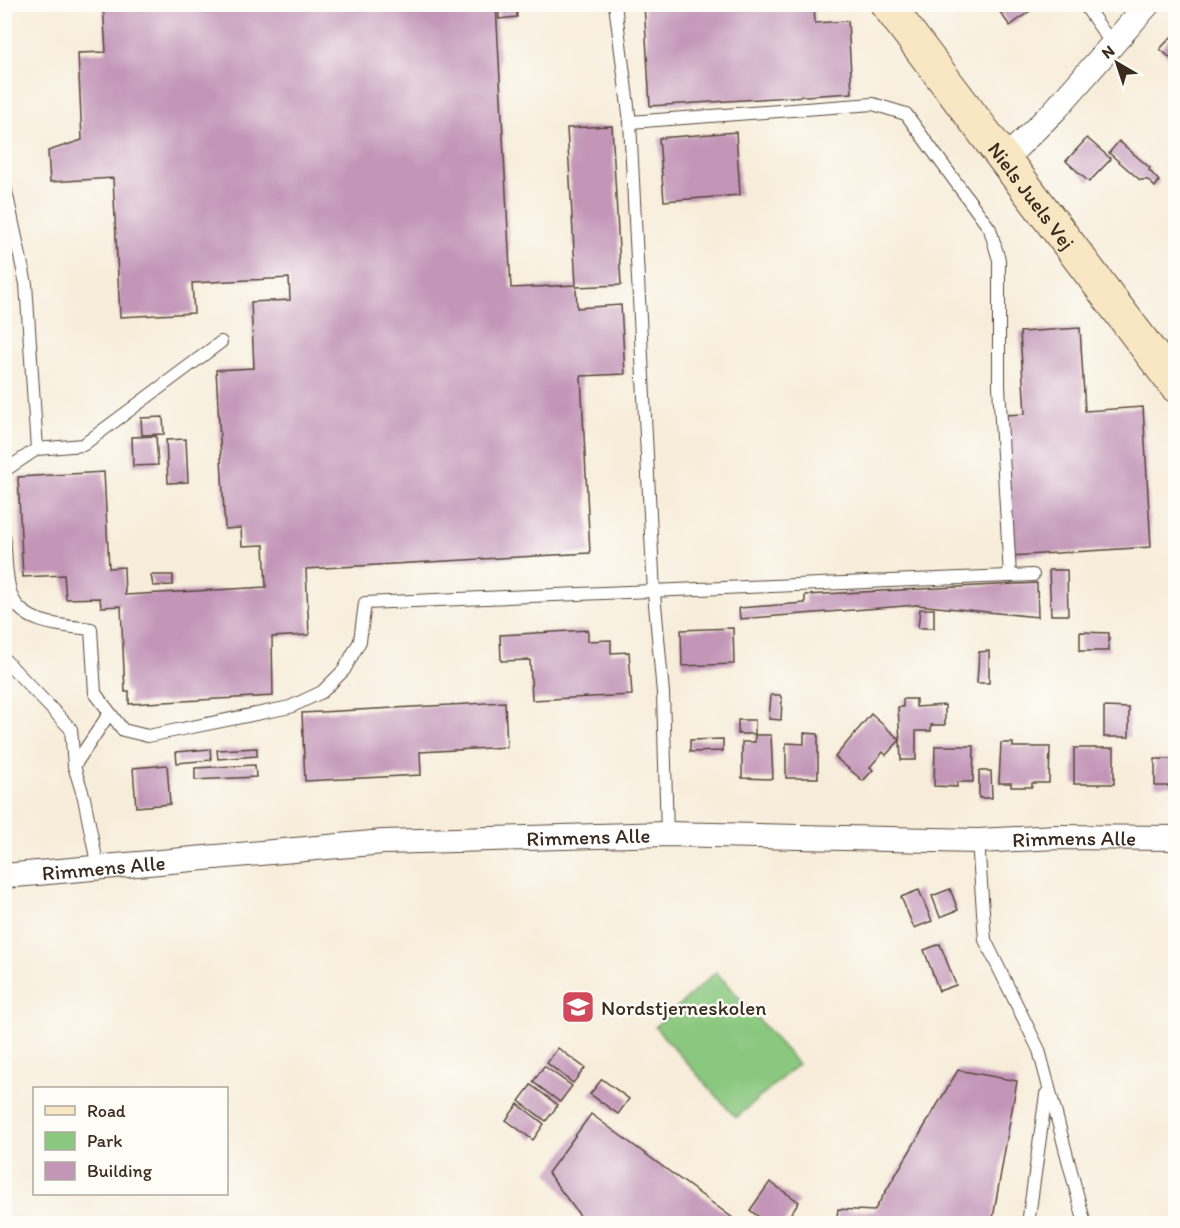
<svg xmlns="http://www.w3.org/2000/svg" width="1180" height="1228" viewBox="0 0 1180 1228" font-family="Itim,sans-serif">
<rect width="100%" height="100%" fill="#fdfcf7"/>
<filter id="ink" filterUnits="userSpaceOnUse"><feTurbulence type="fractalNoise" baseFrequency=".0167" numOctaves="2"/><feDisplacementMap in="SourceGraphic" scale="12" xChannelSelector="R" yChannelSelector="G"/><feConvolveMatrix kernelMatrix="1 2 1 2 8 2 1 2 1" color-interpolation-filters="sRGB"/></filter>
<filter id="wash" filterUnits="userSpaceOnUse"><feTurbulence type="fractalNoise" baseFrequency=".008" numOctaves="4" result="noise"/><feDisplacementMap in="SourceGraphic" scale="24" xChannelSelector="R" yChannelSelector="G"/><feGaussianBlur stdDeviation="1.35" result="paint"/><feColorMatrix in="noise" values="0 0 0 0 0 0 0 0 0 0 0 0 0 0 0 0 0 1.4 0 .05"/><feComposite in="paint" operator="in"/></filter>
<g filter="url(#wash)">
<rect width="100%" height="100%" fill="#f7edda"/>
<path fill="#8ac87f" stroke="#62794e" stroke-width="1.5" d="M716,972L798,1064L736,1118L655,1027Z"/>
<g id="blocks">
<g fill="#c396b8">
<path d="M103,4H496L511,288L576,285L567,128L612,126L621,285L576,287L577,308L621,305L625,374L581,376L590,553L306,569L309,635L272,637L273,696L129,704V691L125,692L121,606L101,607L100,598L66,599L64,575L23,577L18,477L104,472L109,568L124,567L125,595L266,587L264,545L242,546L241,528L225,529L216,370L254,368L251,302L290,300L289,278L192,283L194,313L120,317L113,178L50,182L48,151L82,140L78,53L106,52Z"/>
<path d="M644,4H814L815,23L848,21L852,93L650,106Z"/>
<path d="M994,4H1039L1010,26Z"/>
<path d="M516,5L517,17L499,19L498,6Z"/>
<path d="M1176,32V63L1160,49Z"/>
<path d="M736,132L740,195L664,201L659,138Z"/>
<path d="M1087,138L1111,159L1089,182L1066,161Z"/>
<path d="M1119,141L1150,168L1149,170L1159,181L1155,187L1148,180H1140L1109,153Z"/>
<path d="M1080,328L1085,411L1143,407L1151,547L1011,556L1003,415L1025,414L1020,332Z"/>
<path d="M163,417L164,434L142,435L141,418Z"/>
<path d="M156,436L158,465L133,466L132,437Z"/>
<path d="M186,439L188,482L168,483L166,440Z"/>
<path d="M1049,570H1067L1068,615H1051Z"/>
<path d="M151,575H173V585L153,586Z"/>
<path d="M1037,583L1038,617L917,605L740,619L739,608L805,603V595Z"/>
<path d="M920,609H934V628H918Z"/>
<path d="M733,628L734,664L682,666L681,630Z"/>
<path d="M588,630V641L611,640V653L629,652L632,695L532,700L530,660L501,661L500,635Z"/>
<path d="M1080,632L1109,633V651H1080Z"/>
<path d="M989,651V683H977L979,652Z"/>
<path d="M771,695H780L782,700L781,720L769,719Z"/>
<path d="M903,699H916V707L945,705V725H931V731H916V760H901L898,707H903Z"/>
<path d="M505,702L507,747L420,752L421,775L305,781L302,713Z"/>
<path d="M1104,707L1129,708V737H1104Z"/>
<path d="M871,714L900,740L886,755L883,752L870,767L873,770L863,781L835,757Z"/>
<rect x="738" y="720" width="17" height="14"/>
<path d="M804,733L818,734V778H786V743L804,744Z"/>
<path d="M755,735H771L773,779L742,778V742H755Z"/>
<path d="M723,739V751L690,752V740Z"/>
<path d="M1001,743H1013V747H1050L1049,783H1032V787H1011V783H999Z"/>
<path d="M935,746H974L973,782H957V787L934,786Z"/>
<path d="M257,748V756L218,759L217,750Z"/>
<rect x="1074" y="748" width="40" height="36"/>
<path d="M210,749L211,760L177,763L176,752Z"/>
<rect x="1155" y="759" width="21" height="27"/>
<path d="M167,765L170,804L136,807L133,768Z"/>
<path d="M255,765L256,777L195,780V768Z"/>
<path d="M979,771H991L992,798H979Z"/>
<path d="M950,889L958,910L940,917L932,896Z"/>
<path d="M919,890L932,921L914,928L901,897Z"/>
<path d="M940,944L956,985L939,991L924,950Z"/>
<path d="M558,1048L585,1068L573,1083L547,1063Z"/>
<path d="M544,1066L572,1086L560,1102L533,1082Z"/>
<path d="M958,1070L1017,1081L992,1224H836L838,1209L874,1211Z"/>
<path d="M602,1079L629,1099L618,1114L590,1094Z"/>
<path d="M531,1085L558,1105L546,1121L519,1101Z"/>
<path d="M518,1104L544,1124L533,1140L506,1120Z"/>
<path d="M591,1114L741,1224H586L548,1173Z"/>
<path d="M770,1182L799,1202L783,1224H768L750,1210Z"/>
</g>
</g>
</g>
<g filter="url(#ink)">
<use href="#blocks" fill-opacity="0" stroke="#57473a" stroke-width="1.5"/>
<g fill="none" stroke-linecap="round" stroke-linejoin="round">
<defs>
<g id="lane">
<path d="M615,4L630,122L654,593L663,693L667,834"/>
<path d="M1084,4L1112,44"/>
<path d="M630,122L873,104L906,114L990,229L999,260V386L1010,576"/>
<path d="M4,182L26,284L37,449L4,471"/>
<path d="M37,449L83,445L221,342"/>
<path d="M4,536C6,554 5,580 12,597C24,625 65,626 91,629L95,693L123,730L148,736L290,707L322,692L344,670L360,641L365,603L1033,575"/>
<path d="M4,659L71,729L74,766L84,798L98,868"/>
<path d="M74,766L109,714"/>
<path d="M978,841L985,940L1039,1050L1085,1224"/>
<path d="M1028,1224L1046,1094"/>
</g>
<g id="street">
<path d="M1004,160L1055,110L1148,4"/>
<path id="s1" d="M4,876L383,842L667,834L978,841L1056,837L1176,838"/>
</g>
<g id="secondary">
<path id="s2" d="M887,4L1176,386"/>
</g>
</defs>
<use href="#lane" stroke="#57473a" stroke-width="14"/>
<use href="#street" stroke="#57473a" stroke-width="26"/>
<use href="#secondary" stroke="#57473a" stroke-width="35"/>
<use href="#lane" stroke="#fff" stroke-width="12"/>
<use href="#street" stroke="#fff" stroke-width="24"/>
<use href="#secondary" stroke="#f9e7c3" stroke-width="33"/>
</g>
</g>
<defs>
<symbol id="school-square" viewBox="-11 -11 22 22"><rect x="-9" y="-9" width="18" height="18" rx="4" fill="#d1495b" stroke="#fdfcf7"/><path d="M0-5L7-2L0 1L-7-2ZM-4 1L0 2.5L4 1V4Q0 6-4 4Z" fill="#fff"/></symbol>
</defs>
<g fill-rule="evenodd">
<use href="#school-square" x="559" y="988" width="38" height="38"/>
</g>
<g text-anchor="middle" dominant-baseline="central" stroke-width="5" stroke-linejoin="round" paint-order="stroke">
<g font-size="21" fill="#3b2a1e" stroke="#fdfcf7">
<text stroke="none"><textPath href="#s2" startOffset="240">Niels Juels Vej</textPath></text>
<text stroke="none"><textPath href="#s1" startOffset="586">Rimmens Alle</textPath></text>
<text stroke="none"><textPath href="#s1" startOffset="1072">Rimmens Alle</textPath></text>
<text stroke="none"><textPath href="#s1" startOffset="100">Rimmens Alle</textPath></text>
</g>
<g font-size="21" fill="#3b2a1e" stroke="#fdfcf7" text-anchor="start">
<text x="601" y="1007">Nordstjerneskolen</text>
</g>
</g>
<rect width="1180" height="1228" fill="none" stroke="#fdfcf7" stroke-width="24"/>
<rect x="33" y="1087" width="195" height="108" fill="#fdfcf7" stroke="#afa8a0" stroke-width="1.5"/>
<rect x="45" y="1106" width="30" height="9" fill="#f9e7c3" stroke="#afa8a0" stroke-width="1.5"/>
<text x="87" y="1117" font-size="18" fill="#3b2a1e">Road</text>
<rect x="45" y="1132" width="30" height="18" fill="#8ac87f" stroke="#afa8a0" stroke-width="1.5"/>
<text x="87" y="1147" font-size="18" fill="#3b2a1e">Park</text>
<rect x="45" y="1162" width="30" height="18" fill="#c396b8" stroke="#afa8a0" stroke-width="1.5"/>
<text x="87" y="1177" font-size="18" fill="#3b2a1e">Building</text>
<g transform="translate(1117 63) rotate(321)" stroke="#fdfcf7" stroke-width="4.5" paint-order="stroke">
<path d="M0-4.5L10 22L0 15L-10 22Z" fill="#3b2a1e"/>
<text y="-9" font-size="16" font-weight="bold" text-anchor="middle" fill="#3b2a1e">N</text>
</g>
</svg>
